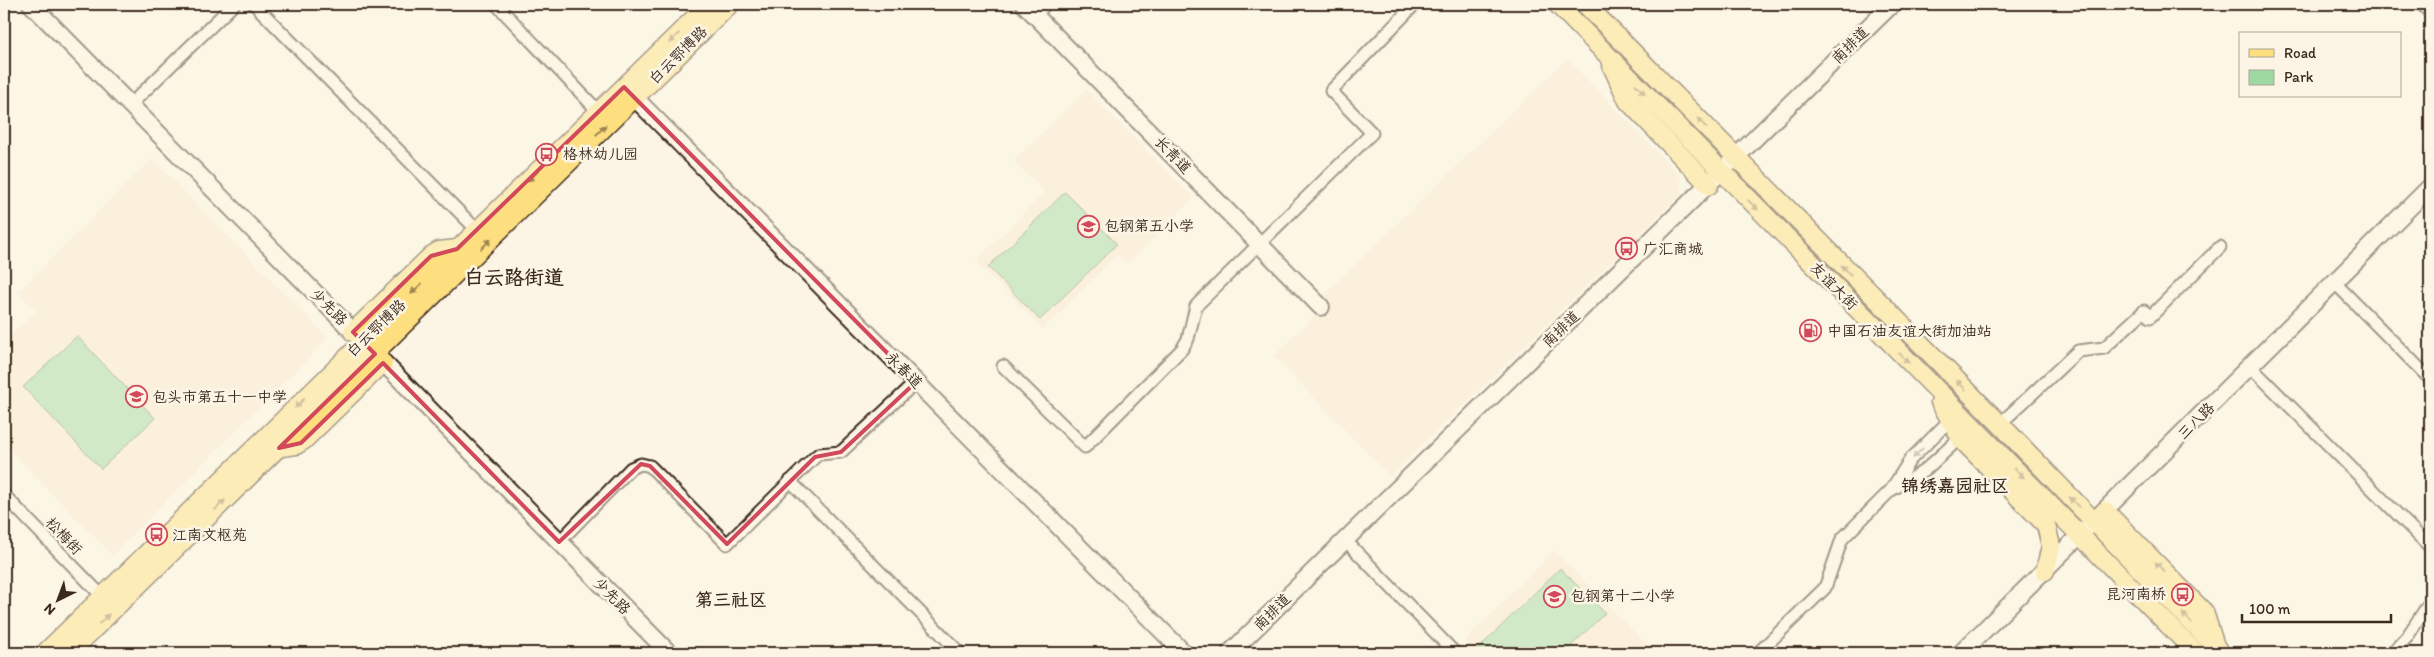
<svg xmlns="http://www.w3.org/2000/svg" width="2434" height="657" viewBox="0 0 2434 657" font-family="Itim,'LXGW WenKai TC',sans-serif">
<rect width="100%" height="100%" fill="#fcf5e5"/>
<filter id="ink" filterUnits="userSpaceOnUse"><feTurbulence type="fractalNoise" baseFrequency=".02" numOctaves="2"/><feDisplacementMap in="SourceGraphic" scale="10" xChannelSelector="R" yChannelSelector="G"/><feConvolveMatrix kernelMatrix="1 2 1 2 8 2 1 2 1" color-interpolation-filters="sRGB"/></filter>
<g filter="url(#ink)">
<g fill="#f9e8d1">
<path d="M1567,59L1681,177V194L1390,476L1274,356L1326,305L1320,299Z"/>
<path d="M1086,90L1194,198L1127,264L1117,255L1043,329L976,261L1045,192L1014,161Z"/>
<path d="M152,159L328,338L112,555L4,444V350L11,335L37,311L18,292Z"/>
<path d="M1554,551L1655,653H1477L1464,641Z"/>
</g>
<g fill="#9ddaa2" stroke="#6c8260">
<path d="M1065,192L1117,244L1040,320L988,267Z"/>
<path d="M77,336L155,418L101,469L23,387Z"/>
<path d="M1560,568L1605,613L1564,653H1480L1477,650Z"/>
</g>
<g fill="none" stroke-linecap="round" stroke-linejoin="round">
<defs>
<g id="street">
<path d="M254,4L477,230"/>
<path d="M496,4L599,112"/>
<path d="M1035,15L1046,4"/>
<path d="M130,105L234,4"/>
<path d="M2334,282L2430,379"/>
<path d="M1003,366L1085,447L1182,349L1188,339L1196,306L1372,133L1331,91L1415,4"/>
<path d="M2250,366L2430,547"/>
<path d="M2000,424L2078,351L2104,348L2144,311L2150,317L2220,247"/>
<path d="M790,481L960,653"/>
<path d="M1893,489L1924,471L1961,437"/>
<path d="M4,495L103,597"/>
<path d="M1345,540L1455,653"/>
<path d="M559,542L631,468L641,464L650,466L727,544L815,457L819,454L841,452L916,382"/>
<path d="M1758,653L1825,588L1842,539L1891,490L1910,460L1950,420"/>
<path d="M2392,653L2407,637L2430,602"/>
</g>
<g id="secondary">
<path d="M31,4L669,653"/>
<path d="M1024,4L1321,307"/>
<path d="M2425,4L2430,9"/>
<path d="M626,89L1184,653"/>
<path d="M1230,653L1892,4"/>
<path d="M1961,653L2430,187"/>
</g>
<g id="primary">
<path d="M1557,4L2196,653"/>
<path d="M1585,4L2000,424L2221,653"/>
<path d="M1612,66L1628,101L1709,185"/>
<path d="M353,332L431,256L439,251L457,249"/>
<path d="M1940,402L1962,440L2046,525L2051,546L2045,571"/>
<path d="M282,447L296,445L304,440L383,363"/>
<path d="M2105,511L2204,612L2215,646"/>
<path d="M45,653L709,4"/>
<path d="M69,653L730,4"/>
</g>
</defs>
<use href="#street" stroke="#3b2a1e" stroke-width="15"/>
<use href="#secondary" stroke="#3b2a1e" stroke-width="20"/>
<use href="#primary" stroke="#3b2a1e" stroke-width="21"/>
<use href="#street" stroke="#fcf5e5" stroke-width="11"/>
<use href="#secondary" stroke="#fcf5e5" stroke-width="16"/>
<use href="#primary" stroke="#fddf80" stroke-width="18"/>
</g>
<defs><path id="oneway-solid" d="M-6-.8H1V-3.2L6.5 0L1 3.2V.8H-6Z" transform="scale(1.25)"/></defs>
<g fill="#9c844f">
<use href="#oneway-solid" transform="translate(674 38) rotate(135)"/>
<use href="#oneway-solid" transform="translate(1640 89) rotate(46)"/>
<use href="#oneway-solid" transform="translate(1702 123) rotate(-134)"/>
<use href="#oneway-solid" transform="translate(601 130) rotate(-45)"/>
<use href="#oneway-solid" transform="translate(533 176) rotate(136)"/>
<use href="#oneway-solid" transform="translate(1753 205) rotate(45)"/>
<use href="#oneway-solid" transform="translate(486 244) rotate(-45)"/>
<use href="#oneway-solid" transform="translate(1846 270) rotate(-135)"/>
<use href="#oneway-solid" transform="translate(416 289) rotate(136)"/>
<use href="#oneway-solid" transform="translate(1904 358) rotate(45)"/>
<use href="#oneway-solid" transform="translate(1961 385) rotate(-135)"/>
<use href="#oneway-solid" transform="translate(300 403) rotate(135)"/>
<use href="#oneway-solid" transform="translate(2019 473) rotate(45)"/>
<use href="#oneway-solid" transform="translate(2074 502) rotate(-134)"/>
<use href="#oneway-solid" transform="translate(220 505) rotate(-44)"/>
<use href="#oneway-solid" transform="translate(2160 567) rotate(-135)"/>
<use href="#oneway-solid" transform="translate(2187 618) rotate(-134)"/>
<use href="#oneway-solid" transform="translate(104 619) rotate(-44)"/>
</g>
<use fill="#9c9082" href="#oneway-solid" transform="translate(1918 453) rotate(135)"/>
</g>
<path d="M0 0H2434V657H0ZM624,87L916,382L841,452L815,457L727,544L650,466L641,464L559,542L383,363L301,443L279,448L375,354L353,332L431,256L457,249Z" fill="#fcf5e5" fill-opacity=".55" fill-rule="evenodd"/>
<path fill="none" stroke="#d1495b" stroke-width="4" stroke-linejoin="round" d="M624,87L916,382L841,452L815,457L727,544L650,466L641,464L559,542L383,363L301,443L279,448L375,354L353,332L431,256L457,249Z"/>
<defs>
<symbol id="bus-ring" viewBox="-11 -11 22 22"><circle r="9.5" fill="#fcf5e5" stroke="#d1495b" stroke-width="1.5"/><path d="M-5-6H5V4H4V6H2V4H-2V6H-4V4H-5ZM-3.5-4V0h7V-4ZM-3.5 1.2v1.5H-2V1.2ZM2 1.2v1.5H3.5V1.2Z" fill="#d1495b"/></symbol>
<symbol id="school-ring" viewBox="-11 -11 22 22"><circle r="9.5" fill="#fcf5e5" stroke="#d1495b" stroke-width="1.5"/><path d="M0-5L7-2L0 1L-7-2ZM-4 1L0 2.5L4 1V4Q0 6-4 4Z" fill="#d1495b"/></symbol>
<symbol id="fuel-ring" viewBox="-11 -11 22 22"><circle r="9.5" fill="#fcf5e5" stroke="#d1495b" stroke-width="1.5"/><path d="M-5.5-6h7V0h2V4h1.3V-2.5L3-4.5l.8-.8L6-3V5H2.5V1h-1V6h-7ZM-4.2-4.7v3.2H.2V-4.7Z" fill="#d1495b"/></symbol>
</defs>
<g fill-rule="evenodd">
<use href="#bus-ring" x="534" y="142" width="25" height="25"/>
<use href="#school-ring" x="1076" y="214" width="25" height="25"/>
<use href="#bus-ring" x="1614" y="236" width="25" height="25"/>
<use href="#fuel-ring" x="1798" y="318" width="25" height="25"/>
<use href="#school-ring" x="124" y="384" width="25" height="25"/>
<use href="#bus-ring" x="144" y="522" width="25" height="25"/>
<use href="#bus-ring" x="2170" y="582" width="25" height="25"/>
<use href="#school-ring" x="1542" y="584" width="25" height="25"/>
</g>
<g text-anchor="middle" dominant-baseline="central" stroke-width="5" stroke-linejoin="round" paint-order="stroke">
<g font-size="15" fill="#3b2a1e" stroke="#fcf5e5">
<text transform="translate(1850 45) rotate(-45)">南排道</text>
<text transform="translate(678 55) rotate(-45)">白云鄂博路</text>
<text transform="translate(1173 155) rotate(46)">长青道</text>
<text transform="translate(1834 286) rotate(45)">友谊大街</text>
<text transform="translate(329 307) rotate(45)">少先路</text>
<text transform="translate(376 328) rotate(-44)">白云鄂博路</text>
<text transform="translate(1561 329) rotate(-44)">南排道</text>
<text transform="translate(904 370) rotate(45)">永春道</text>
<text transform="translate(2196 421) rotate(-45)">三八路</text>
<text transform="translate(64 536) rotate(46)">松梅街</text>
<text transform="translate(612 596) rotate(45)">少先路</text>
<text transform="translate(1272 612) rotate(-45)">南排道</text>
</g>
<g font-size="15" fill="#3b2a1e" stroke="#fcf5e5" text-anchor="start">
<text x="563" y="154">格林幼儿园</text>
<text x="1104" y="226">包钢第五小学</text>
<text x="1643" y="249">广汇商城</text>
<text x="1827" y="331">中国石油友谊大街加油站</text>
<text x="152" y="397">包头市第五十一中学</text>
<text x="172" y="535">江南文枢苑</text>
<text x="2166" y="594" text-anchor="end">昆河南桥</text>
<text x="1570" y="596">包钢第十二小学</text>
</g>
<g font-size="18" font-weight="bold" fill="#3b2a1e" stroke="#fcf5e5">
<text x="1955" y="486">锦绣嘉园社区</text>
<text x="731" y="600">第三社区</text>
</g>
<g font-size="20" font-weight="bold" fill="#3b2a1e" stroke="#fcf5e5">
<text x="514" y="277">白云路街道</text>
</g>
</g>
<rect width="2434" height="657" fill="none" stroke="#fcf5e5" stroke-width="20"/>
<rect x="10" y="10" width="2414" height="637" fill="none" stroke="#3b2a1e" stroke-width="2" filter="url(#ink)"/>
<rect x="2239" y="32" width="162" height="65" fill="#fcf5e5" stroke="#afa495"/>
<rect x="2249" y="49" width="25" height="8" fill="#fddf80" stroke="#afa495"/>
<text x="2284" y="58" font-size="15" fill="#3b2a1e">Road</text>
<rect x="2249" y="70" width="25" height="15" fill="#9ddaa2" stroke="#afa495"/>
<text x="2284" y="82" font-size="15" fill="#3b2a1e">Park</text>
<g transform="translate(58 600) rotate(222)" stroke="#fcf5e5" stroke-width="4" paint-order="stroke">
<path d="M0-4L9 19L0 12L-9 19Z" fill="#3b2a1e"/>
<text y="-8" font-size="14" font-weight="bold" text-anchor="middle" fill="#3b2a1e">N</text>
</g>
<path d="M2242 614v8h149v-8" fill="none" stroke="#3b2a1e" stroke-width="2.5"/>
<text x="2249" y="614" font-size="15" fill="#3b2a1e" stroke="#fcf5e5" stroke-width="4" paint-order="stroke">100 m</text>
</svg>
